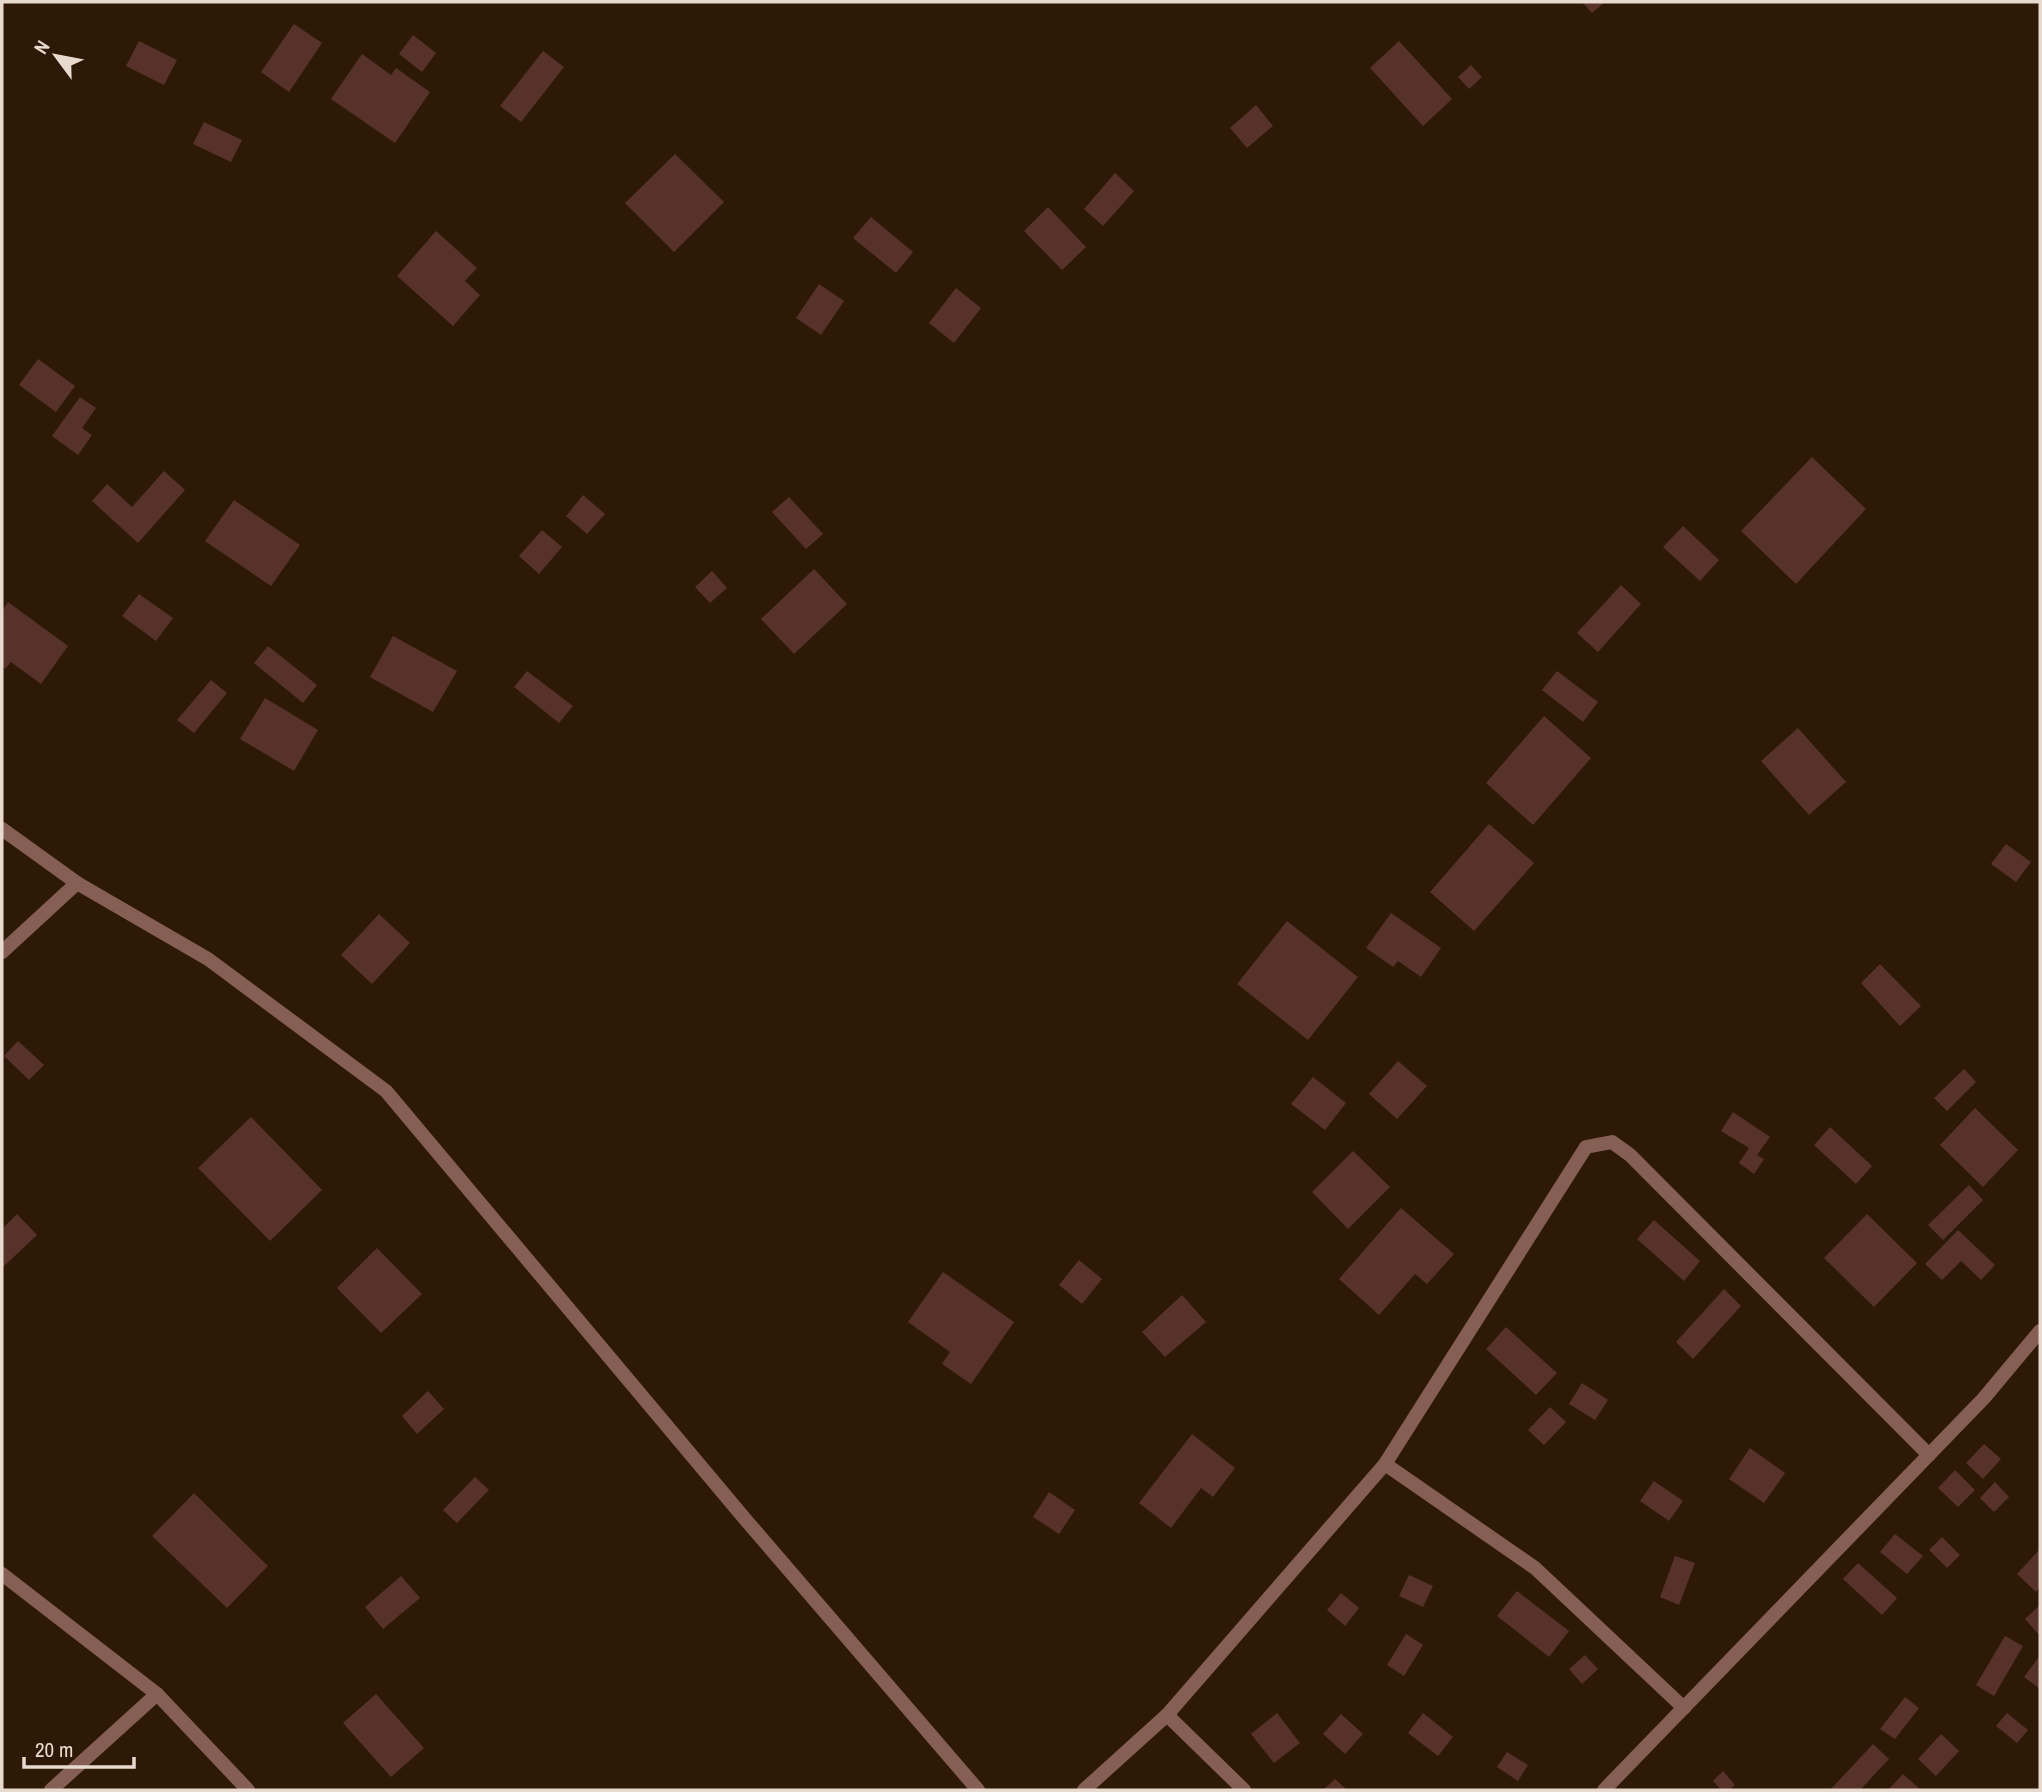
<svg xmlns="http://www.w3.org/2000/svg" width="2042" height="1792" viewBox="0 0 2042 1792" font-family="'Archivo Narrow',sans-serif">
<rect width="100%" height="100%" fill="#2d1906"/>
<g fill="#57322a">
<path d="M1582,2H1605L1592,13Z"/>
<path d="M294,24L322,43L289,92L261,72Z"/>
<path d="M413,35L436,53L422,72L399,54Z"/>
<path d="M139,41L177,60L164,85L126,66Z"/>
<path d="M1399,41L1452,99L1423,126L1370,68Z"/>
<path d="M543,51L564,67L521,122L500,106Z"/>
<path d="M362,54L391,75L396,68L430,92L395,143L331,99Z"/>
<path d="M1471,65L1482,77L1469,89L1458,77Z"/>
<path d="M1256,105L1273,126L1247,148L1230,128Z"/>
<path d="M204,122L242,140L231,162L193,144Z"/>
<path d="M675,154L724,202L674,252L625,203Z"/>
<path d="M1115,173L1134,191L1103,226L1084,209Z"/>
<path d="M1048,207L1086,247L1062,270L1024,231Z"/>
<path d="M871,217L913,252L896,273L853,238Z"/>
<path d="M436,231L477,268L465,281L480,295L453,326L397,276Z"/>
<path d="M819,284L844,301L821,335L796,318Z"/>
<path d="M956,288L981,308L954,343L929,323Z"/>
<path d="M38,359L75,386L56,412L19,385Z"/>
<path d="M80,397L96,408L82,428L92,435L78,455L52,436Z"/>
<path d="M1812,457L1866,509L1796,584L1741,531Z"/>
<path d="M164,471L185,490L138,543L92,501L107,484L132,507Z"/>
<path d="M583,495L605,514L587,534L566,516Z"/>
<path d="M789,497L823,534L806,549L772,512Z"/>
<path d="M234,500L300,545L271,586L205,541Z"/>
<path d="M1683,526L1719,560L1700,581L1663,547Z"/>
<path d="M542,530L562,547L539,574L519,556Z"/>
<path d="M814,569L847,604L794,654L761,619Z"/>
<path d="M712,571L727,588L710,603L695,587Z"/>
<path d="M1621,585L1641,604L1598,652L1577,633Z"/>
<path d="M139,594L173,618L156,641L122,616Z"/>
<path d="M8,602L68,646L41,684L11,662L5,669L2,666V611Z"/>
<path d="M393,636L457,671L433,712L370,677Z"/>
<path d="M268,646L317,685L303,703L254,663Z"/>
<path d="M527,671L573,706L559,723L514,687Z"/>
<path d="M1557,671L1598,702L1583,722L1542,690Z"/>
<path d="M211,680L227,693L194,733L177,720Z"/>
<path d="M265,698L318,730L294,771L240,739Z"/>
<path d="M1544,716L1591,758L1533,825L1486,783Z"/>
<path d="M1798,728L1846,782L1809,815L1761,761Z"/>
<path d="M1489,824L1534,863L1474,931L1430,892Z"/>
<path d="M2006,844L2031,862L2016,882L1991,864Z"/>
<path d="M1391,913L1441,948L1421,977L1398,961L1393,967L1366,948Z"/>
<path d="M379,914L410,943L372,984L341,955Z"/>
<path d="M1287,921L1358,977L1308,1040L1237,984Z"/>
<path d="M1880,964L1921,1006L1900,1026L1861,983Z"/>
<path d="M18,1041L44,1065L29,1080L4,1056Z"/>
<path d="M1398,1061L1427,1086L1397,1119L1369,1094Z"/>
<path d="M1964,1069L1976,1082L1947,1111L1934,1098Z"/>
<path d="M1313,1077L1346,1103L1325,1130L1291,1104Z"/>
<path d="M1975,1108L2018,1150L1983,1187L1940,1145Z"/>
<path d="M1733,1112L1770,1137L1757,1155L1764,1159L1754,1174L1739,1163L1749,1148L1721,1131Z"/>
<path d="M251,1117L322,1190L270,1241L198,1168Z"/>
<path d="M1830,1127L1872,1166L1856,1184L1814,1145Z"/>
<path d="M1353,1151L1390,1187L1348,1229L1312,1192Z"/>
<path d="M1969,1185L1983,1200L1943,1240L1928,1225Z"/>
<path d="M1401,1208L1454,1254L1427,1284L1415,1274L1379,1315L1339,1279Z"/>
<path d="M17,1214L37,1235L2,1268V1229Z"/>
<path d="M1867,1214L1917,1263L1874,1307L1824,1258Z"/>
<path d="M1654,1220L1700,1261L1684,1281L1637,1239Z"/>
<path d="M1958,1230L1995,1265L1981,1280L1961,1261L1942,1280L1925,1264Z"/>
<path d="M377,1248L422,1294L381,1333L337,1288Z"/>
<path d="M1079,1260L1102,1279L1082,1304L1059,1285Z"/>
<path d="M943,1272L1014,1322L971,1384L942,1364L950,1352L908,1322Z"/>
<path d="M1724,1289L1741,1306L1693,1359L1676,1342Z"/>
<path d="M1182,1295L1206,1322L1165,1357L1142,1332Z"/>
<path d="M1506,1327L1557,1373L1536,1395L1486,1349Z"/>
<path d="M1582,1383L1608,1400L1595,1420L1569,1404Z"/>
<path d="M428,1391L444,1409L417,1434L402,1416Z"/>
<path d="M1550,1407L1566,1422L1544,1445L1528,1430Z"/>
<path d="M1192,1434L1235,1468L1213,1497L1201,1488L1171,1528L1139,1503Z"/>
<path d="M1984,1444L2001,1459L1983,1479L1966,1463Z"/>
<path d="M1750,1448L1785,1473L1764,1503L1729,1479Z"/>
<path d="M1955,1470L1975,1490L1958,1507L1938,1488Z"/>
<path d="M475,1477L489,1490L457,1523L443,1510Z"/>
<path d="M1654,1481L1683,1501L1669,1521L1640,1501Z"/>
<path d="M1995,1482L2009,1497L1994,1512L1980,1498Z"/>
<path d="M1049,1492L1075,1510L1059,1534L1033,1517Z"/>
<path d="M194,1493L268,1566L227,1608L152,1536Z"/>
<path d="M1895,1534L1923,1556L1907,1574L1880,1552Z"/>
<path d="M1942,1537L1960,1555L1947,1568L1929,1550Z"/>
<path d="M2040,1549V1587L2036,1592L2017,1574Z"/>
<path d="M1675,1556L1695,1563L1679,1605L1660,1597Z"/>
<path d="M1858,1563L1897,1598L1882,1615L1843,1579Z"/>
<path d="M1409,1575L1433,1586L1423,1607L1399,1596Z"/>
<path d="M401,1576L420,1598L383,1629L365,1607Z"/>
<path d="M1517,1591L1569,1631L1549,1657L1497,1616Z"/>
<path d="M1341,1593L1359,1608L1345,1626L1327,1610Z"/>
<path d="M2040,1605V1636L2025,1619Z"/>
<path d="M1406,1634L1423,1645L1404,1676L1387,1665Z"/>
<path d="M2005,1636L2023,1646L1994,1696L1976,1685Z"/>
<path d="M1585,1655L1598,1669L1582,1684L1569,1669Z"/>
<path d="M2038,1658L2040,1660V1689L2024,1677Z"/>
<path d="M376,1694L424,1748L391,1777L343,1723Z"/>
<path d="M1905,1697L1919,1708L1895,1739L1880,1729Z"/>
<path d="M1277,1713L1300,1743L1274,1763L1251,1734Z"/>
<path d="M1423,1713L1453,1737L1438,1756L1408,1733Z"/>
<path d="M2007,1713L2028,1730L2017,1743L1996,1726Z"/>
<path d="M1341,1714L1363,1734L1345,1754L1323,1734Z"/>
<path d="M1941,1734L1959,1751L1936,1776L1918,1759Z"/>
<path d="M1873,1744L1889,1759L1860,1790H1830Z"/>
<path d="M1507,1752L1528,1765L1518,1781L1497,1767Z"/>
<path d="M1723,1771L1735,1785L1729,1790H1721L1713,1781Z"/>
<path d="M1903,1774L1921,1790H1888Z"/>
<path d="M1335,1779L1347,1790H1323Z"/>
</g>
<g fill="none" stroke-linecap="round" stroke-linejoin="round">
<g stroke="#855f54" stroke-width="14">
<path d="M2,829L77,883L208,959L386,1091L745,1519L978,1790"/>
<path d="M2,952L77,883"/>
<path d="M1385,1464L1535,1568L1684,1708"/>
<path d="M2,1574L157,1694L248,1790"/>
<path d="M1167,1715L1244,1790"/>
<path d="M51,1790L157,1694"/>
<path d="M1084,1790L1167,1715L1385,1464L1586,1147L1612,1142L1630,1155L1929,1455"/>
<path d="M1604,1790L1984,1398L2040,1331"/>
</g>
</g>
<rect width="2042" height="1792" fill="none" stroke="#e8dacf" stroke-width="7"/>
<g transform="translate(56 56) rotate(302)" stroke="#2d1906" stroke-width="5" paint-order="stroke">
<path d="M0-5L12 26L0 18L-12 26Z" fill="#e8dacf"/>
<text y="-10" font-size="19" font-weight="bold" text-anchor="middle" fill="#e8dacf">N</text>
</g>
<path d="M24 1757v10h110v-10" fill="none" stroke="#e8dacf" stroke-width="3.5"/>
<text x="35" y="1757" font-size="21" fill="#e8dacf" stroke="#2d1906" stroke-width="5" paint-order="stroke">20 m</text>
</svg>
